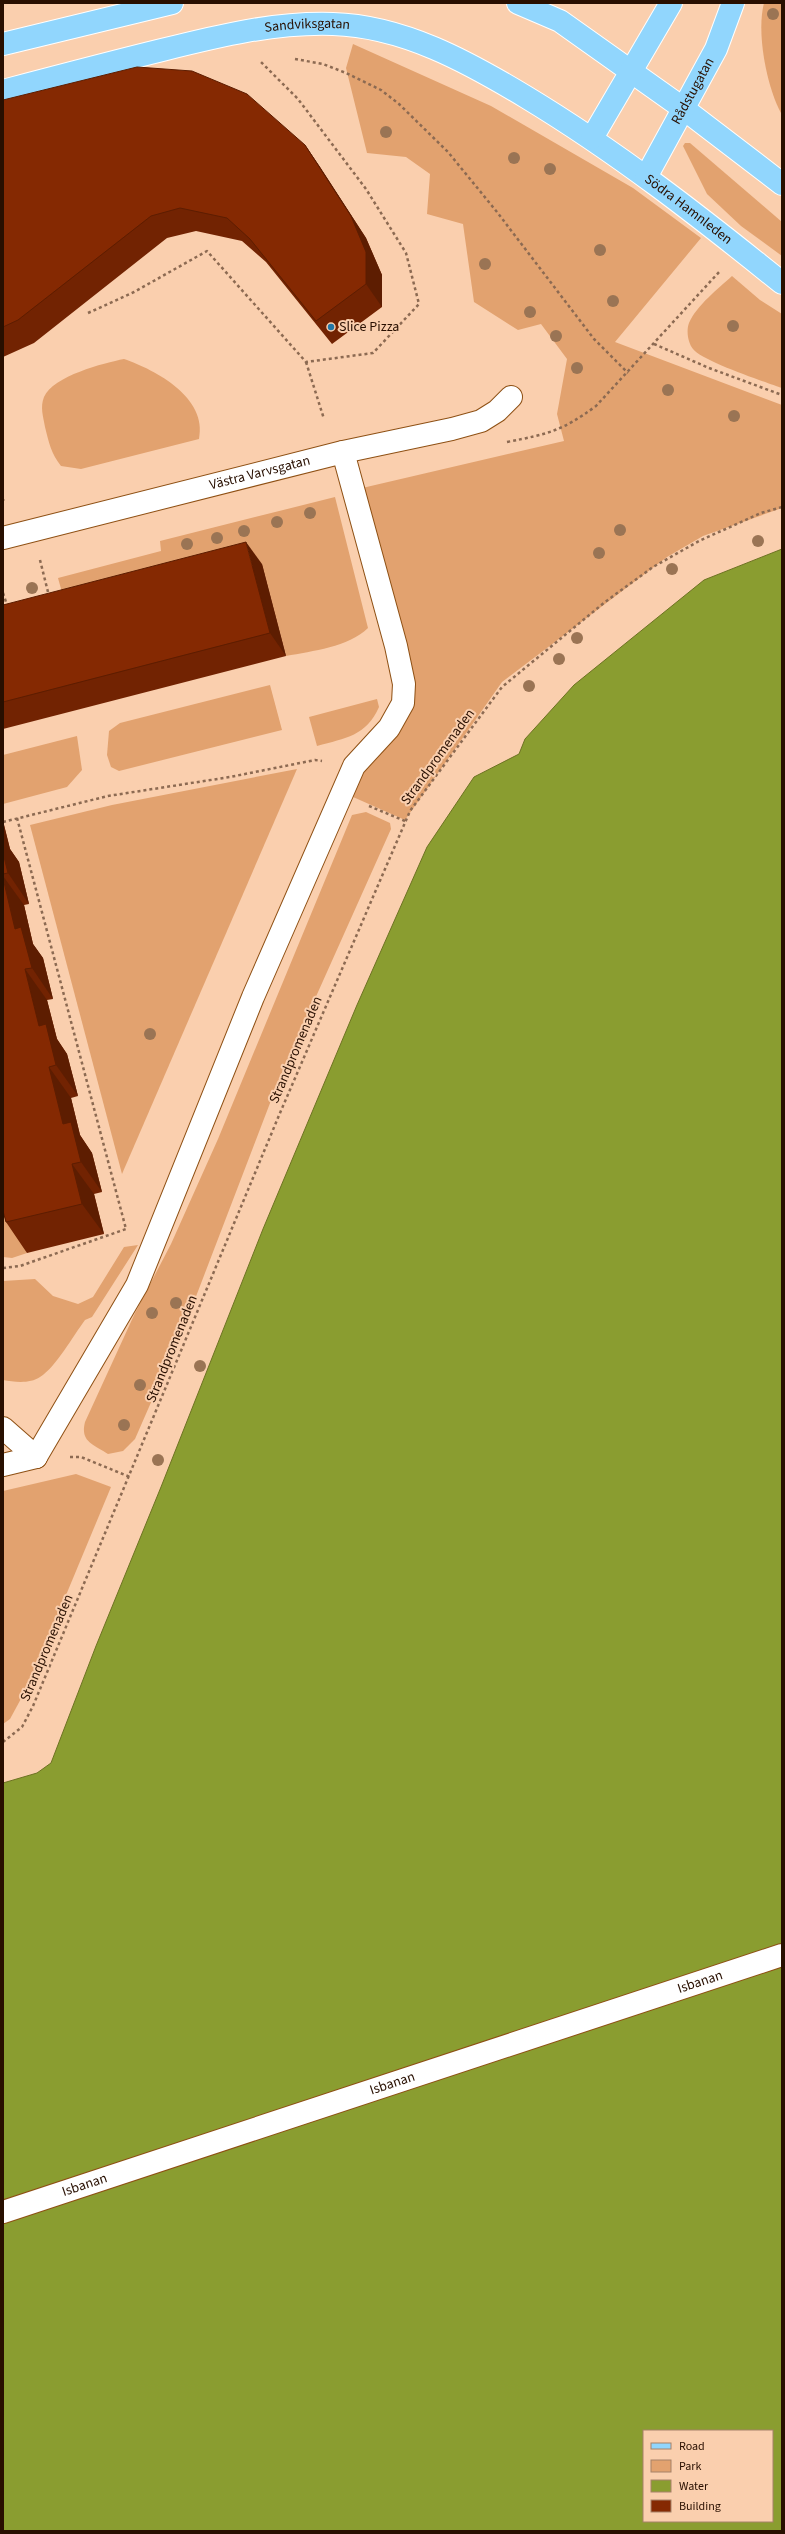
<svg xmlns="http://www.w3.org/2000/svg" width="785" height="2534" viewBox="0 0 785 2534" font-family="'Source Sans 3',sans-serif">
<rect width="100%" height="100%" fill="#facfae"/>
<g fill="#e2a26f">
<path d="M764,3H782V115C767,89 756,33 764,3Z"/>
<path d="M353,44L491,106L633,188L701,238L615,342L782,405V508L703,536L667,557L502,682L405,820L344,793L406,700L358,489L564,441L557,414L567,359L541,324L518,330L474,302L463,224L427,214L430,174L406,157L367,153L346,68Z"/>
<path d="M685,143H690L782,222V256L741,226L707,194L683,146Z"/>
<path d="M732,276L760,300L782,314V388C765,382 702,361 693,349C688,343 686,331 689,323C697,305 718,289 732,276Z"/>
<path d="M124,359C156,370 208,398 199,439L81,469L61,466C51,453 49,443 45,427C43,416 40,407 44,397C53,376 104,363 124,359Z"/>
<path d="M335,497L368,628C348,647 313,651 286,656L262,564L68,614L58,578L161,551L160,541Z"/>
<path d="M270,685L282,730L119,771L111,767L107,755L109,731L120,723Z"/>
<path d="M377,699L379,707C366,736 346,738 317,746L309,717Z"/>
<path d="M77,736L82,770L67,787L3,804V755Z"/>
<path d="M297,769L122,1174L30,825L112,805Z"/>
<path d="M366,812L390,823L391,829L280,1077L187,1320L135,1439L123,1451L108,1454C93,1444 80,1442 85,1422L135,1313L171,1244L218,1139L352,815Z"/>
<path d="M3,1190L27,1253L12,1258L3,1257Z"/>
<path d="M138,1245L92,1317L85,1320C73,1336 56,1367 40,1377C30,1384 14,1382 3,1380V1281L35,1279L53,1296L78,1304L93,1297L124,1247Z"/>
<path d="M76,1474L111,1487L29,1684L10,1719L3,1724V1491Z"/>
</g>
<path fill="#8a9d30" stroke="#6d7222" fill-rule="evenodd" d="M782,549V2531H3V1783L37,1773L51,1763L96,1646L161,1487L263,1229L357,1005L427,847L474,777L519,754L525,739L574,685L704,580ZM644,2431H772V2521H644Z"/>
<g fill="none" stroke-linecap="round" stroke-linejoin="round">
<defs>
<g id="minor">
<path id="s1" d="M3,538L343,452L452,429L481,421L497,411L511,397"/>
<path d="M3,1428L36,1457"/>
<path d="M36,1457L137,1285L253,997L354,766L389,728L403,703L404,684L396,646L343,452"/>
<path d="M3,1465L36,1457"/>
<path id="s2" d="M3,2212L782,1955"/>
</g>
<g id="major">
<path d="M518,3L560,21L684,109L782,184"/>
<path d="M3,44L172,3"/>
<path id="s3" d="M3,91C56,77 109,63 162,50C218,36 275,22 333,24C403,26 468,62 526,97C617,152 699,216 782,283"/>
<path d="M592,138L671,3"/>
<path id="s4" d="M646,177L716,49L733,3"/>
</g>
</defs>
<use href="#minor" stroke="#8e5014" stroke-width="24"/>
<use href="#major" stroke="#fff" stroke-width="24"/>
<g stroke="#8c6a52" stroke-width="2.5" stroke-dasharray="3 3" stroke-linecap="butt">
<path d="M295,59L323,64L346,73L381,90L399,104L448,152L497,212L594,339L628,373"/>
<path d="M88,313L134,292L207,251L306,362L373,353L419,304L406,253L366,189L298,99L259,60"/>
<path d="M654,344L709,368L782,395"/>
<path d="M306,362L324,419"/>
<path d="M507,442C548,434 562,431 596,406L720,271"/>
<path d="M3,500L4,499"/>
<path d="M40,560L49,596"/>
<path d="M3,593L6,602L9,605"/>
<path d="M369,806L405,821"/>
<path d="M17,818L126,1229"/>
<path d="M3,822L108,796L230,777L315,760L322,761"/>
<path d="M3,1268L20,1266L126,1229"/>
<path d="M70,1457H81L130,1477"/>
<path d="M3,1742L22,1727L33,1706L280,1113L410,811L502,687L605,602L653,567L699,541L761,513L782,507"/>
</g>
<use href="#minor" stroke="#fff" stroke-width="22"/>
<use href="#major" stroke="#91d6fd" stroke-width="22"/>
</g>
<g fill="#9a7454">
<circle cx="773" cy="14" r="6"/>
<circle cx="386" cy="132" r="6"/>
<circle cx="514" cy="158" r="6"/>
<circle cx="550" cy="169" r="6"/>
<circle cx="600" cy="250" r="6"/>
<circle cx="485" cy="264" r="6"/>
<circle cx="613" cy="301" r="6"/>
<circle cx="530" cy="312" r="6"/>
<circle cx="733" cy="326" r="6"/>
<circle cx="556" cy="336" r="6"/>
<circle cx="577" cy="368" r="6"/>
<circle cx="668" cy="390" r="6"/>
<circle cx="734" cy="416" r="6"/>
<circle cx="310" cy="513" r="6"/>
<circle cx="277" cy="522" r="6"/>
<circle cx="620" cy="530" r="6"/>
<circle cx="244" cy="531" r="6"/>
<circle cx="217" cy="538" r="6"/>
<circle cx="758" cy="541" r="6"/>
<circle cx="187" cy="544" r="6"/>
<circle cx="599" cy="553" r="6"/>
<circle cx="672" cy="569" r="6"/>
<circle cx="32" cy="588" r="6"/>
<circle cx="577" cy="638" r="6"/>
<circle cx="559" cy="659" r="6"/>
<circle cx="529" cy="686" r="6"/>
<circle cx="150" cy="1034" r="6"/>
<circle cx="176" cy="1303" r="6"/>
<circle cx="152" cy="1313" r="6"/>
<circle cx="200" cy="1366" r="6"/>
<circle cx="140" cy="1385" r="6"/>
<circle cx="124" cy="1425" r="6"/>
<circle cx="158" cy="1460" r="6"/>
</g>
<g fill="#722302">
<path d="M3,100L305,145L320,167L366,238L382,275V307L332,344L266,262L242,241L196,231L167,238L34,343L3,357Z"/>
<path d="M262,564L286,656L3,729V605Z"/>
<path d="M3,824L4,825L10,849L19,862L29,904L24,905L33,944L43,958L53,999L47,1000L57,1039L67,1054L78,1096L71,1098L80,1135L92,1153L102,1192L94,1194L104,1234L27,1253L6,1222L3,1211Z"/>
</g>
<g fill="#5d1d01">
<path d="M305,145L320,167L366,238L382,275V307L366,284Z"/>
<path d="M246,542L262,564L286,656L270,633Z"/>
<path d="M3,824L4,825L10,849L19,862L29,904L8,873L3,853Z"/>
<path d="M3,876L24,905L33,944L43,958L53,999L32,968L15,929Z"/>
<path d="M25,969L47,1000L57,1039L67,1054L78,1096L56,1065L39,1026Z"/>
<path d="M49,1067L71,1098L80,1135L92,1153L102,1192L81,1162L63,1124Z"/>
<path d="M72,1164L94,1194L104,1234L82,1204Z"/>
</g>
<g fill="#852902" stroke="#5d1d01">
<path d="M137,67L192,71L247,94L305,145L351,216L366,252V284L316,321L250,239L227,218L180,208L151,216L18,320L3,327V100Z"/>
<path d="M246,542L270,633L3,702V605Z"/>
<path d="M3,853L8,873L3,874Z"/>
<path d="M3,878L15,929L21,927L32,968L25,969L39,1026L46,1024L56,1065L49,1067L63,1124L71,1122L81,1162L72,1164L82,1204L6,1222L3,1211Z"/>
</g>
<circle fill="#2277a7" stroke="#facfae" stroke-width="1.5" cx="331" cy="327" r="4"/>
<g text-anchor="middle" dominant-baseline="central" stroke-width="4" stroke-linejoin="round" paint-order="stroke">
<g font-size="14" fill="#280f00" stroke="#facfae">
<text stroke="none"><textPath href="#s3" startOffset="312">Sandviksgatan</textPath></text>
<text stroke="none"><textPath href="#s4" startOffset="98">Rådstugatan</textPath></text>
<text stroke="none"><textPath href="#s3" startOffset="744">Södra Hamnleden</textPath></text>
<text stroke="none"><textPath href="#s1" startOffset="265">Västra Varvsgatan</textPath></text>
<text transform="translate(438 757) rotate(-54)">Strandpromenaden</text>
<text transform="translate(296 1050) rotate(-67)">Strandpromenaden</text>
<text transform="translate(172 1349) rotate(-68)">Strandpromenaden</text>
<text transform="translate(47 1648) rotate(-67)">Strandpromenaden</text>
<text stroke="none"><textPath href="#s2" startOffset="734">Isbanan</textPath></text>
<text stroke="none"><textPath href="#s2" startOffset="410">Isbanan</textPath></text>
<text stroke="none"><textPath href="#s2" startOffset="86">Isbanan</textPath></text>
</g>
<g font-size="14" fill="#280f00" stroke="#facfae" text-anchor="start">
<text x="339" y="327">Slice Pizza</text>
</g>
</g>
<rect width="785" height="2534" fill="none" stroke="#280f00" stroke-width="8"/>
<rect x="643" y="2430" width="130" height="92" fill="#facfae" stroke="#a68268"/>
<rect x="651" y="2443" width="20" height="6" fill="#91d6fd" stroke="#a68268"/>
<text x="679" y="2450" font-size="12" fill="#280f00">Road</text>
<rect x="651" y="2460" width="20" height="12" fill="#e2a26f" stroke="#a68268"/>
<text x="679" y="2470" font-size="12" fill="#280f00">Park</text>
<rect x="651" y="2480" width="20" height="12" fill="#8a9d30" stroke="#a68268"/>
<text x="679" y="2490" font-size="12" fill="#280f00">Water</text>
<rect x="651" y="2500" width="20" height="12" fill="#852902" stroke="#a68268"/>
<text x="679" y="2510" font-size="12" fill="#280f00">Building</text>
</svg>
